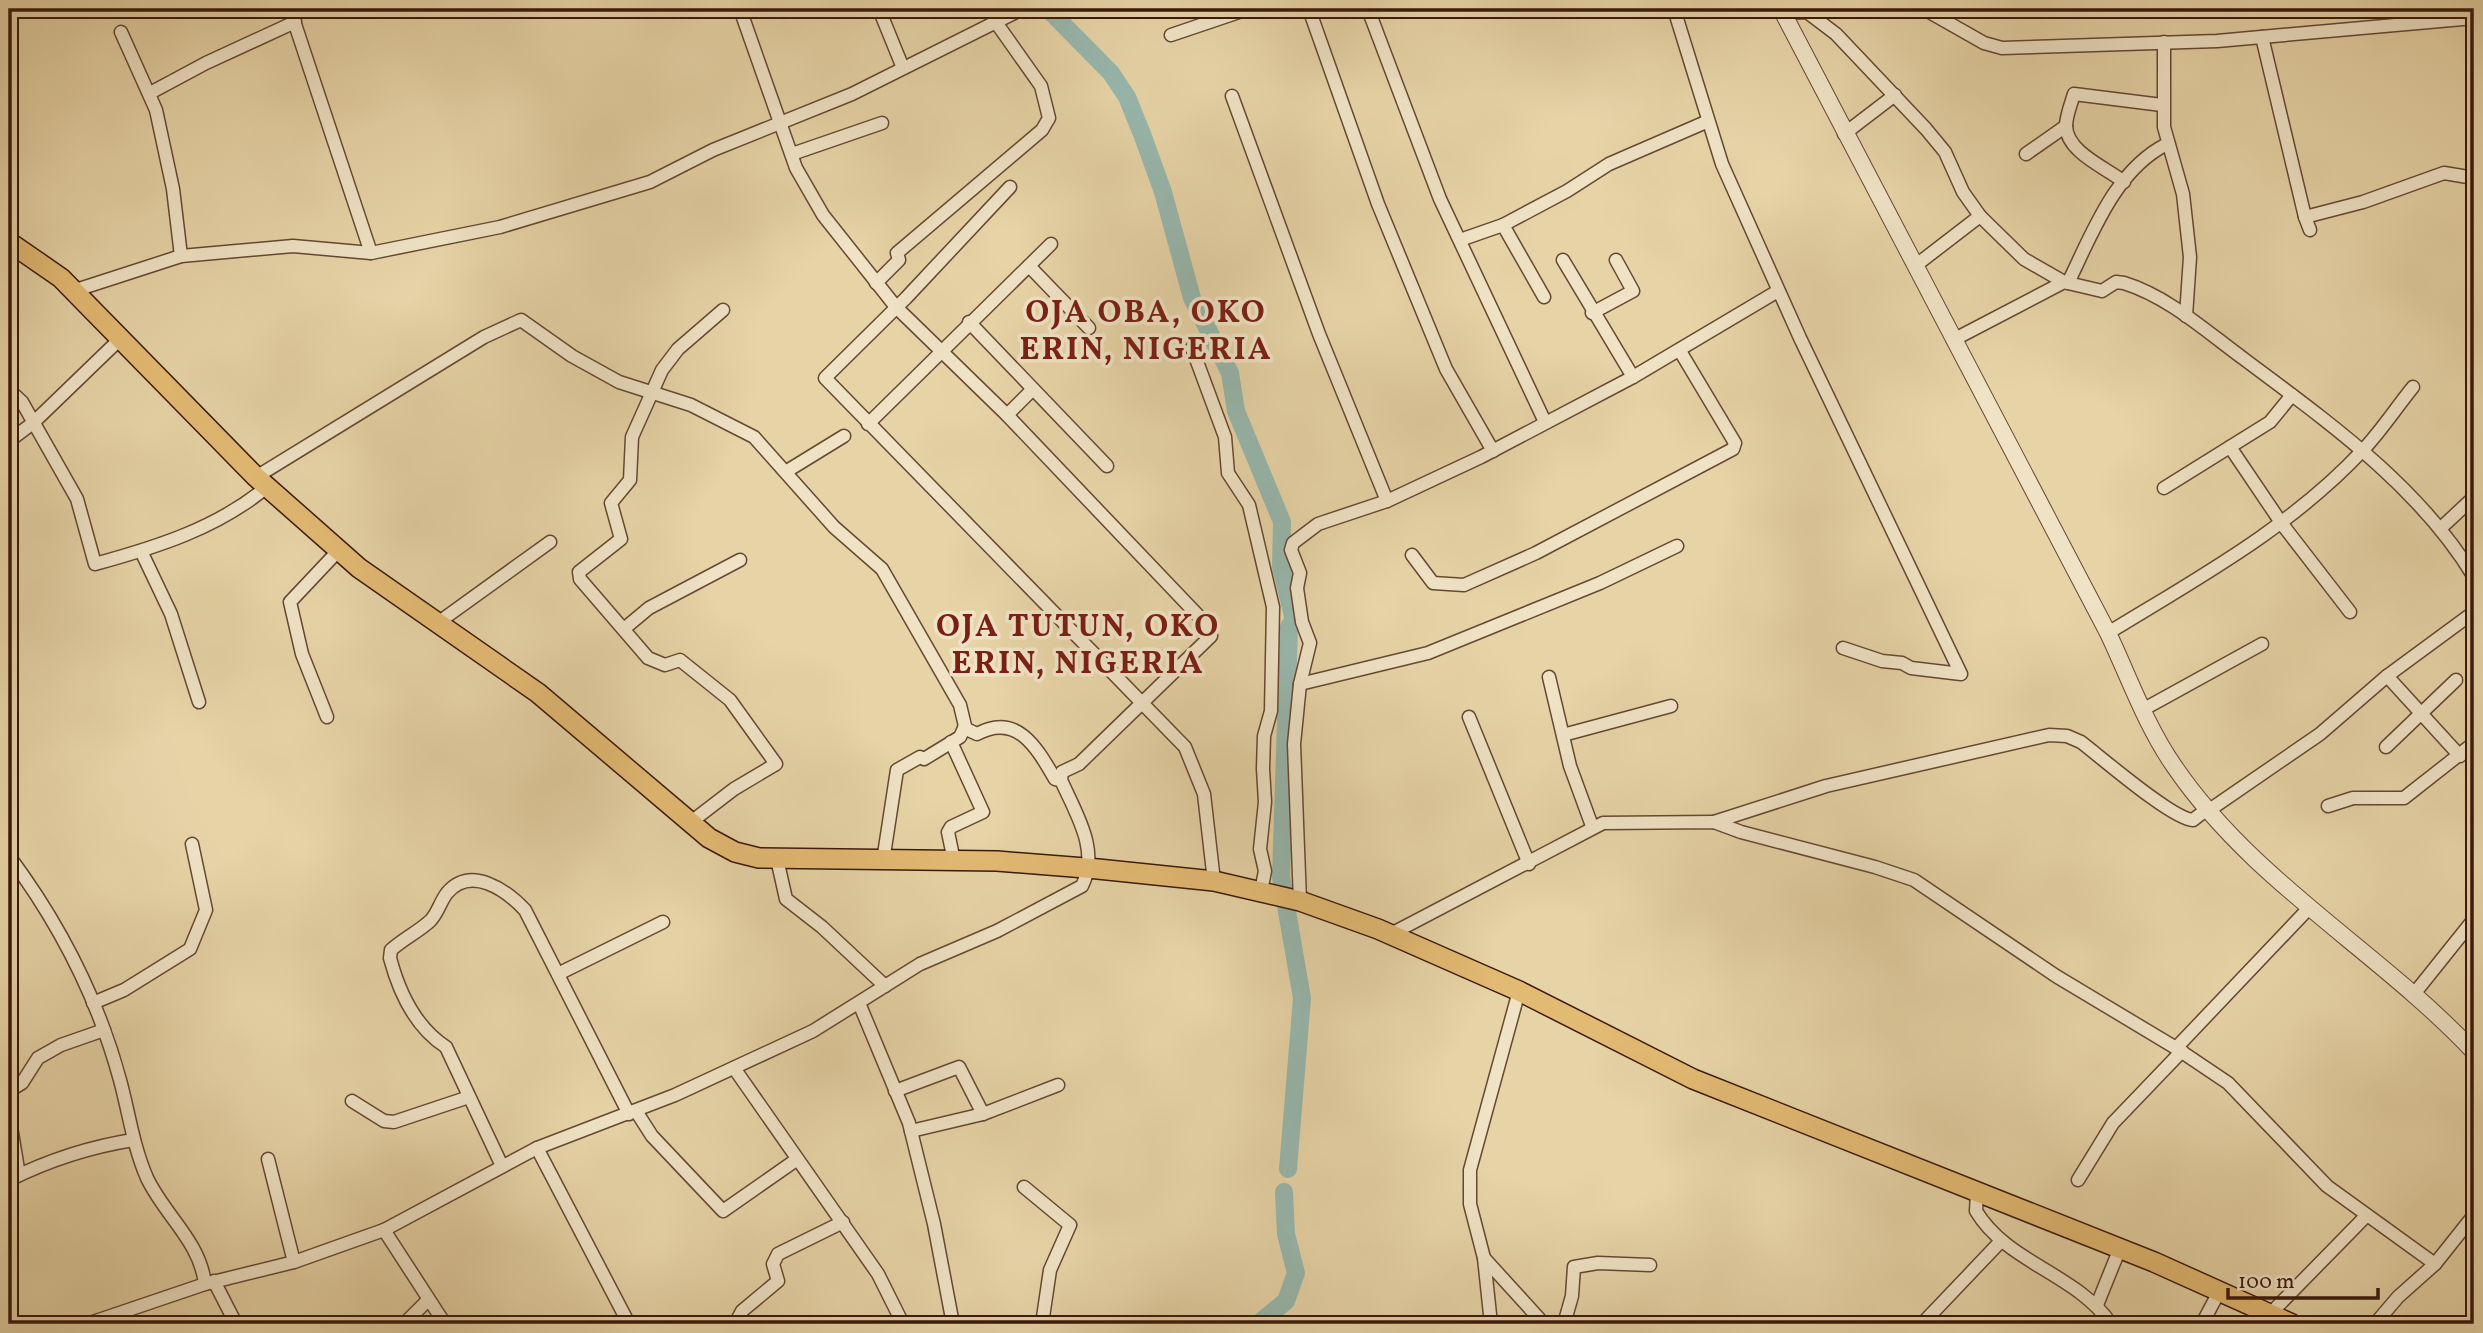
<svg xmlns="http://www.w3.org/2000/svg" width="2483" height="1333" viewBox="0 0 2483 1333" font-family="Vollkorn,serif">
<rect width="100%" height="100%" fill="#e6d3a6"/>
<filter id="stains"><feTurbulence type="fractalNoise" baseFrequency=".00286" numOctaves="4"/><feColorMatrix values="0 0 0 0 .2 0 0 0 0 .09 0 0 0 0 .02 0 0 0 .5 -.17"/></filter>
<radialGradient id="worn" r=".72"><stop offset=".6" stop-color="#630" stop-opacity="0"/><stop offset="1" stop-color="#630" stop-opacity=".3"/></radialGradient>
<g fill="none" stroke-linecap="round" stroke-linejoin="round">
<g stroke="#97b7ad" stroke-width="18">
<path d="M1048,9L1111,73L1127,97L1142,134L1163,192L1192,298L1230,373L1236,411L1282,522L1281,567L1294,620L1289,627L1281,877L1302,998L1288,1169"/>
<path d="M1258,1324L1286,1301L1296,1273L1286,1234L1284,1192"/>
</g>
<defs>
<g id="minor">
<path d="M290,9L371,253"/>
<path d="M561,9L562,11"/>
<path d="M879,9L903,68"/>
<path d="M1309,9L1378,204L1446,369L1493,451"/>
<path d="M1368,9L1440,199L1545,422"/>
<path d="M1674,9L1722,164L1800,338L1961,674L1911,668L1902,663L1882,661L1843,648"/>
<path d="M1924,9L1984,43L2002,48L2217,41L2474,18"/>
<path d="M1784,13L1807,12L1836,34L1926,129L1945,152L1963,192L1980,216L2024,259L2064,282"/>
<path d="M121,32L156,110L173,189L181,256"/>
<path d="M1171,35L1248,9"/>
<path d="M2262,37L2305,217"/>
<path d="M2164,42V127L2183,194L2190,257L2186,316"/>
<path d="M150,93L206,63L295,22"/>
<path d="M1232,96L1319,334L1387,501"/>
<path d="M1844,134L1895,95"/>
<path d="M9,135V149"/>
<path d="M792,154L882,123"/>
<path d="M2026,154L2066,126"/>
<path d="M2124,182C2107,168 2067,153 2066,126C2066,116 2071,104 2074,94L2162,105"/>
<path d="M1010,187L906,298L825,378L1185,747L1204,794L1214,881"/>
<path d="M1503,225L1544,297"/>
<path d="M2310,230L2305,217L2363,202L2444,173L2474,178"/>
<path d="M1460,240L1503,225L1567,191L1609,164L1706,122"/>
<path d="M1563,260L1633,377"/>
<path d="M1029,266L1089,328"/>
<path d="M1915,266L1980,216"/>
<path d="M876,283L899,260L897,253L1042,130L1049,118L1041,86L995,21"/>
<path d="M2068,283L2102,291L2116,282L2124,283C2169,297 2207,332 2244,359C2328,422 2419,486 2474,577"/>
<path d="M73,291L181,256L293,246L371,253L500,227L650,182L713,150L852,94L1022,9"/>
<path d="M1592,313L1633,291L1616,260"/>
<path d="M969,322L1107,466"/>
<path d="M1953,340L2064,282L2068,283C2092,234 2115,170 2167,144"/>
<path d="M1192,348L1225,437L1228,473L1249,505L1273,607L1271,711L1264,736L1263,769L1265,802L1260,849L1265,871L1261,891"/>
<path d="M9,390L22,402L77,499L95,564C157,547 218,528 268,486"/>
<path d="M1007,415L1033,389"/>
<path d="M868,424L1051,244"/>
<path d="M9,441L33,423L120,339"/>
<path d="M2230,447L2282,524L2350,612"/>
<path d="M787,471L844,436"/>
<path d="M256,477L484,337L521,320L572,356L619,382L691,405L754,437L834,527L882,569L960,705L965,726L960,737L924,759L920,757L897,770L883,861"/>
<path d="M2164,488L2270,422L2292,395"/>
<path d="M2441,528L2474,497"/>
<path d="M141,551L171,614L199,702"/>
<path d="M1412,555L1433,583L1464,585L1536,553L1733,449L1735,443L1680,351"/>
<path d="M439,622L550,542"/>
<path d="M625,628L649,608L740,560"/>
<path d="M2108,633C2198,578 2290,528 2363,450C2381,431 2396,408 2413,387"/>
<path d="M2387,676L2460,756"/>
<path d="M1549,677L1570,766L1592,826"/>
<path d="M1300,684L1428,653L1600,583L1677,546"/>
<path d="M2144,709L2262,644"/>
<path d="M327,717L302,654L290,602L339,550"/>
<path d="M1469,717L1529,864"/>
<path d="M964,728L977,734C1017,712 1037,748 1055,779L1061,780"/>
<path d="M1563,735L1671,706"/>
<path d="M951,742L983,812L951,827L948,832L954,861"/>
<path d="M2386,747L2456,680"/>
<path d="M2328,806L2353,798H2404L2474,743"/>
<path d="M2208,811L2320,734L2387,676L2474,612"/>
<path d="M691,822L734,789L776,764L730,700L680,660L665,665L648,658L580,579L579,572L621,539L611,503L630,480L632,437L662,370L678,349L723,310"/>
<path d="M1714,822L1826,786L2049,735L2067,736L2081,742C2102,758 2172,819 2193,820L2207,809"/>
<path d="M9,856C59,923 98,999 120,1080C129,1113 133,1146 147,1178C165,1216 200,1241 205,1284"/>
<path d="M777,859L786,899L822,927L885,986"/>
<path d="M1300,901L1294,744L1300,684L1310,643L1302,622L1297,588L1300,573L1291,550L1293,543L1318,524L1387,501L1481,457L1633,377L1778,291"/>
<path d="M1391,934L1603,823L1714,822L1741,832L1875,867L1914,880L2056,976L2176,1048L2228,1083L2327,1186L2435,1264"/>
<path d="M558,974L663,922"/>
<path d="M2414,994L2474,919"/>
<path d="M93,1003L124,990L190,949L206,910L192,844"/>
<path d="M859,1003L909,1123L934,1224L953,1324"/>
<path d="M2176,1048L2310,907"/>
<path d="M734,1068L878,1274L903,1324"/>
<path d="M9,1091L22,1083L38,1058L61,1045L104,1030"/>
<path d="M895,1091L959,1067L983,1114"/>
<path d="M352,1101L384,1121L394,1122L469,1097"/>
<path d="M636,1111L652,1136L723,1211L796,1160"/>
<path d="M9,1115L19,1175"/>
<path d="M911,1131L983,1114L1058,1085"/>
<path d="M537,1148L629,1324"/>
<path d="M268,1159L294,1262"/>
<path d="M502,1166L446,1047C415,1027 399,992 390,958L391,950C403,939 418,932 430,921C438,913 440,902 447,893C471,865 506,890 525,910L629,1114"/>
<path d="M9,1180C49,1160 89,1147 133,1140"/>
<path d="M2078,1180L2113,1123L2182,1051"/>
<path d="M1024,1187L1070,1225L1050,1270L1042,1324"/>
<path d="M1977,1192L1976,1211C2007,1263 2077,1274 2111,1324"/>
<path d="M384,1230L445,1324"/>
<path d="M1484,1258L1544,1324"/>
<path d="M214,1281L236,1324"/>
<path d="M2097,1305L2120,1248"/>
<path d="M2271,1313L2367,1215"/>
<path d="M87,1324L205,1284L294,1262L384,1230L537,1148L675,1095L813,1031L920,964L997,931L1082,886C1100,850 1076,814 1061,780L1062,772L1079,764L1211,636L1209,627L1007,415L896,307L823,215L796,168L740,9"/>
<path d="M404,1324L427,1301"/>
<path d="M735,1324L742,1311L778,1281L773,1264L778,1254L843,1222"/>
<path d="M1491,1324L1484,1258L1470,1204V1170L1519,991"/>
<path d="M1564,1324L1572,1296L1574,1267L1598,1263L1650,1265"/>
<path d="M1922,1324L2001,1241"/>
<path d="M2202,1324L2220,1290"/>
<path d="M2375,1324L2398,1297L2435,1264L2474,1215"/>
</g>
<path id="tertiary" d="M1781,9L2108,633C2129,677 2146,726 2174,766C2253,882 2379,951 2474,1052"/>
<path id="primary" d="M9,242L61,278L256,477L359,568L538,693L709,838L735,852L759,858L997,861L1098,869L1214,881L1300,901L1378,929L1519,991L1693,1079L2154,1262L2292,1324"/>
</defs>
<use href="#minor" stroke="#654832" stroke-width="15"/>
<use href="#tertiary" stroke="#654832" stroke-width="18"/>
<use href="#primary" stroke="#3a190c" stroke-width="22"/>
<use href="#minor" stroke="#efe2c5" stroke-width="12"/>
<use href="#tertiary" stroke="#efe2c5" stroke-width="16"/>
<use href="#primary" stroke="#e3ba73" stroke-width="19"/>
</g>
<g text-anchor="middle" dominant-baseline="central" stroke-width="7" stroke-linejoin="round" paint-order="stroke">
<g font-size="32" font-weight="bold" letter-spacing="2" fill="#7a1f14" stroke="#efe2c5">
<text x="1146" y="314">OJA OBA, OKO<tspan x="1146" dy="37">ERIN, NIGERIA</tspan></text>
<text x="1078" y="628">OJA TUTUN, OKO<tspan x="1078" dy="37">ERIN, NIGERIA</tspan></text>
</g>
</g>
<rect width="2483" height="1333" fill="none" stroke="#e6d3a6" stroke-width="35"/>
<rect x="10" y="10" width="2462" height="1312" fill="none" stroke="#3a190c" stroke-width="3.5"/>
<rect x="18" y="18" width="2448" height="1298" fill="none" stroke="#3a190c" stroke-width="2"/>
<path d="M2228 1288v10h150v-10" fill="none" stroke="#3a190c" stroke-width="3.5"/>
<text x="2238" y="1288" font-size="21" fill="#3a190c" stroke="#efe2c5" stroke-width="5" paint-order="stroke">100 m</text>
<rect width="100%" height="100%" filter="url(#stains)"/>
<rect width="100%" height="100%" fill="url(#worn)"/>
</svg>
